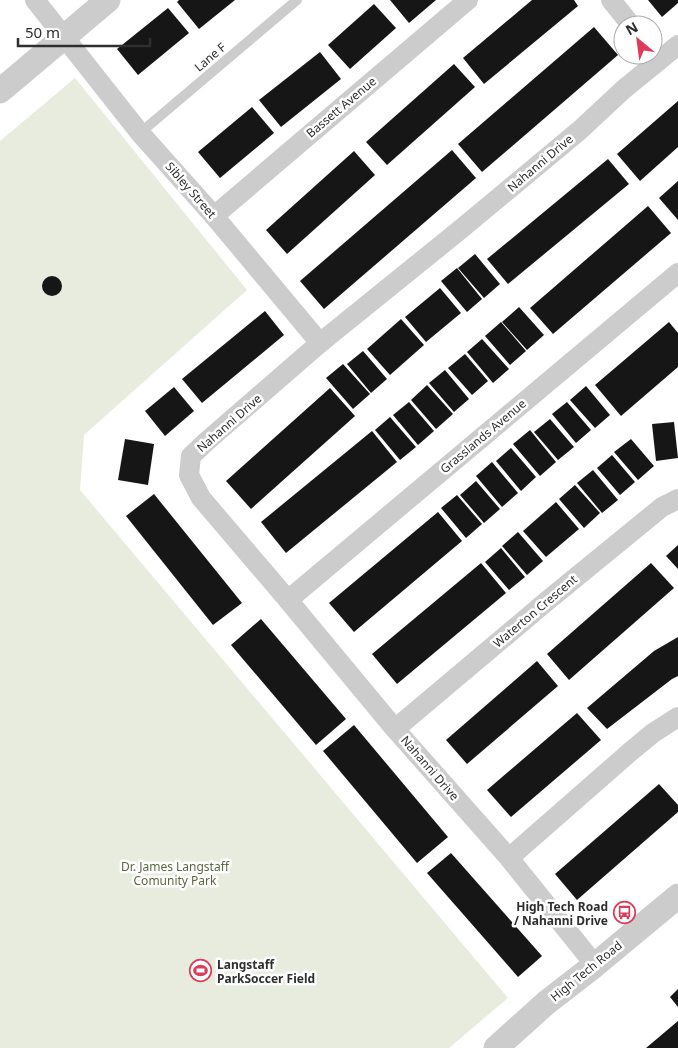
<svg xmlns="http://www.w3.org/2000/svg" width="678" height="1048" viewBox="0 0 678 1048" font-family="'Noto Sans',sans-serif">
<rect width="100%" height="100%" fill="#fff"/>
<path fill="#e7ecde" d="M75,78L247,290L84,435L80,490L508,998L449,1048H0V141Z"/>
<g fill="#161616">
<path d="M179,0H235L199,29L177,2Z"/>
<path d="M390,0H436L409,23Z"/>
<path d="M532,0H574L578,6L484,84L463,58Z"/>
<path d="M648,0H678V3L662,17Z"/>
<path d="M374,4L396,28L350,69L328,45Z"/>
<path d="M168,8L189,33L138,75L117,49Z"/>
<path d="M594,27L618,55L482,172L458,144Z"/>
<path d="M320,52L341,79L281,127L259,100Z"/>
<path d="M454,64L475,87L387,165L366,142Z"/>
<path d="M678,101V147L640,181L617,154Z"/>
<path d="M252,107L274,133L220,178L198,152Z"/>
<path d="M452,150L476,178L324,309L300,281Z"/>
<path d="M354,151L375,175L287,254L266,230Z"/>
<path d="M608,159L629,184L508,284L487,259Z"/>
<path d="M678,181V220L659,198Z"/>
<path d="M648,206L671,233L553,334L530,308Z"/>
<path d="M475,254L500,284L484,298L458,268Z"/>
<path d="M457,268L482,299L467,312L441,281Z"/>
<circle cx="52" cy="286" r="10"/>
<path d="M440,288L461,313L426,342L405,317Z"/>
<path d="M519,307L544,335L527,350L502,322Z"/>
<path d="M265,311L284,335L202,403L182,379Z"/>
<path d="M401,319L424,345L390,375L367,349Z"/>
<path d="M501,322L526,351L510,365L485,336Z"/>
<path d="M669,322L678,333V367L621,416L595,385Z"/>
<path d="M482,339L509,369L493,383L467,352Z"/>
<path d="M363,351L387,379L371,393L347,364Z"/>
<path d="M465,354L488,381L472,395L448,368Z"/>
<path d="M343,364L370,394L353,409L326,378Z"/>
<path d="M445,370L469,399L454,412L429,383Z"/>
<path d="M427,385L453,414L436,429L411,400Z"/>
<path d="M586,386L610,415L595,428L570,400Z"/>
<path d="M174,387L194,411L165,436L145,411Z"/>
<path d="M330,388L355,416L251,509L226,481Z"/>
<path d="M409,402L434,431L418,445L393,415Z"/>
<path d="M567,402L591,430L576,443L552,414Z"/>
<path d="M390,417L416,447L400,460L375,430Z"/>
<path d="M550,419L574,447L558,460L534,432Z"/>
<path d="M674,422L678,458L656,461L652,424Z"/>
<path d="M530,430L556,462L540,476L513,444Z"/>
<path d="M372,431L397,462L286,553L261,522Z"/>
<path d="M125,439L154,444L148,485L118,480Z"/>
<path d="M631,439L654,466L638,480L614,452Z"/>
<path d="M511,448L536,477L521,491L496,461Z"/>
<path d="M612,455L635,482L620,495L597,468Z"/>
<path d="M492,462L518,493L502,507L476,476Z"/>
<path d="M593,470L618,500L602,513L577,483Z"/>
<path d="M476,481L500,509L484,523L460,495Z"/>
<path d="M575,485L600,513L584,528L559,499Z"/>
<path d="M154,494L242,603L213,625L126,516Z"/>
<path d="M457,495L482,524L466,538L441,508Z"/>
<path d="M556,502L579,529L546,557L523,531Z"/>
<path d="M438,512L462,541L354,632L329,603Z"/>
<path d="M518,532L543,561L527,575L502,546Z"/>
<path d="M678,545V569L666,556Z"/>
<path d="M501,548L525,577L509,590L485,562Z"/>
<path d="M481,563L506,593L397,684L372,654Z"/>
<path d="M651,563L674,588L569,680L547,654Z"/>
<path d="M261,619L346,719L316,745L231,645Z"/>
<path d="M678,637V676L672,679L607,729L587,708L654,651Z"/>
<path d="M537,661L558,686L467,764L446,740Z"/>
<path d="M577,713L601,740L511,817L487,790Z"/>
<path d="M354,725L448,837L417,863L323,751Z"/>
<path d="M659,784L678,805V812L577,900L555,874Z"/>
<path d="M451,853L542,956L518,977L427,873Z"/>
<path d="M678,989V1007L670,997Z"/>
<path d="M678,1021V1048H646Z"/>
</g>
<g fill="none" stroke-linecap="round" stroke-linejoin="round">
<path stroke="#ccc" stroke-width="10" d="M140,133L297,0"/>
<g stroke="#ccc" stroke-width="20">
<path d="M35,0L140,133L214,216L320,343"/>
<path d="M611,0L631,25"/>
<path d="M214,216L468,0"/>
<path d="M288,600L678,273"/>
<path d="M395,729L547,601L662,507L678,499"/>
<path d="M509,858L630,752L653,733L678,717"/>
<path d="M595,965L509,858L395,729L288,600L201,498L189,475L191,456L207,441L320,343L461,229L580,130L624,89L678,45"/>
</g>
<g stroke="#ccc" stroke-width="25">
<path d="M0,91L108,0"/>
<path d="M496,1048L546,1003L595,965L678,896"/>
</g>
</g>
<defs>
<symbol id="bus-ring" viewBox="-11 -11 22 22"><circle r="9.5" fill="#fff" stroke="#dc3c59" stroke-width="1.5"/><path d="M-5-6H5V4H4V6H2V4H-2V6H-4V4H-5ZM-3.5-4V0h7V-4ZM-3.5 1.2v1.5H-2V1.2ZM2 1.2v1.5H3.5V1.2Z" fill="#dc3c59"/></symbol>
<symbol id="stadium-ring" viewBox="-11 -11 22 22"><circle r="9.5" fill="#fff" stroke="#dc3c59" stroke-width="1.5"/><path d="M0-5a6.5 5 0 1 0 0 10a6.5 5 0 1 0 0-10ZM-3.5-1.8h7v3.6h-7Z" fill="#dc3c59"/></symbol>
</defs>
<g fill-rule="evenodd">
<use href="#bus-ring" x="612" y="900" width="25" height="25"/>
<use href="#stadium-ring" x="188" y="958" width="25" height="25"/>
</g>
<g text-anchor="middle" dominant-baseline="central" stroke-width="5" stroke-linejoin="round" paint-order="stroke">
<g font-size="12" fill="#2f2f2f" stroke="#fff">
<text transform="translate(210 57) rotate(-40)">Lane F</text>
<text transform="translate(341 107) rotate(-40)">Bassett Avenue</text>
<text transform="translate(540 163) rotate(-40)">Nahanni Drive</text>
<text transform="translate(191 190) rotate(49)">Sibley Street</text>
<text transform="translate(229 423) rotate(-41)">Nahanni Drive</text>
<text transform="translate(483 436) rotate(-40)">Grasslands Avenue</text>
<text transform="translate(535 611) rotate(-40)">Waterton Crescent</text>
<text transform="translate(430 768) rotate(49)">Nahanni Drive</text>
<text transform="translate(586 971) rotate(-39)">High Tech Road</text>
</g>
<g font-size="12" fill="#57693f" stroke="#fff">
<text x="175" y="866">Dr. James Langstaff<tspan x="175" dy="14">Comunity Park</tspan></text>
</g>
<g font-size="12" font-weight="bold" fill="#2f2f2f" stroke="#fff" text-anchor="end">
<text x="608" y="906">High Tech Road<tspan x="608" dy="14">/ Nahanni Drive</tspan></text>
<text x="217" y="964" text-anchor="start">Langstaff<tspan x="217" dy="14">ParkSoccer Field</tspan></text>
</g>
</g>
<g transform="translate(638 40) rotate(331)"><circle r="24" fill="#ffffff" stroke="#acacac"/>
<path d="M0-4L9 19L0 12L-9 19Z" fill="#dc3c59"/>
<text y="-8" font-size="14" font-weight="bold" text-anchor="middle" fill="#2f2f2f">N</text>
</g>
<path d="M18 38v8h132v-8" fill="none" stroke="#2f2f2f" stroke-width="2.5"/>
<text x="25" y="38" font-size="15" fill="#2f2f2f" stroke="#ffffff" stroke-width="4" paint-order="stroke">50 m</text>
</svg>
